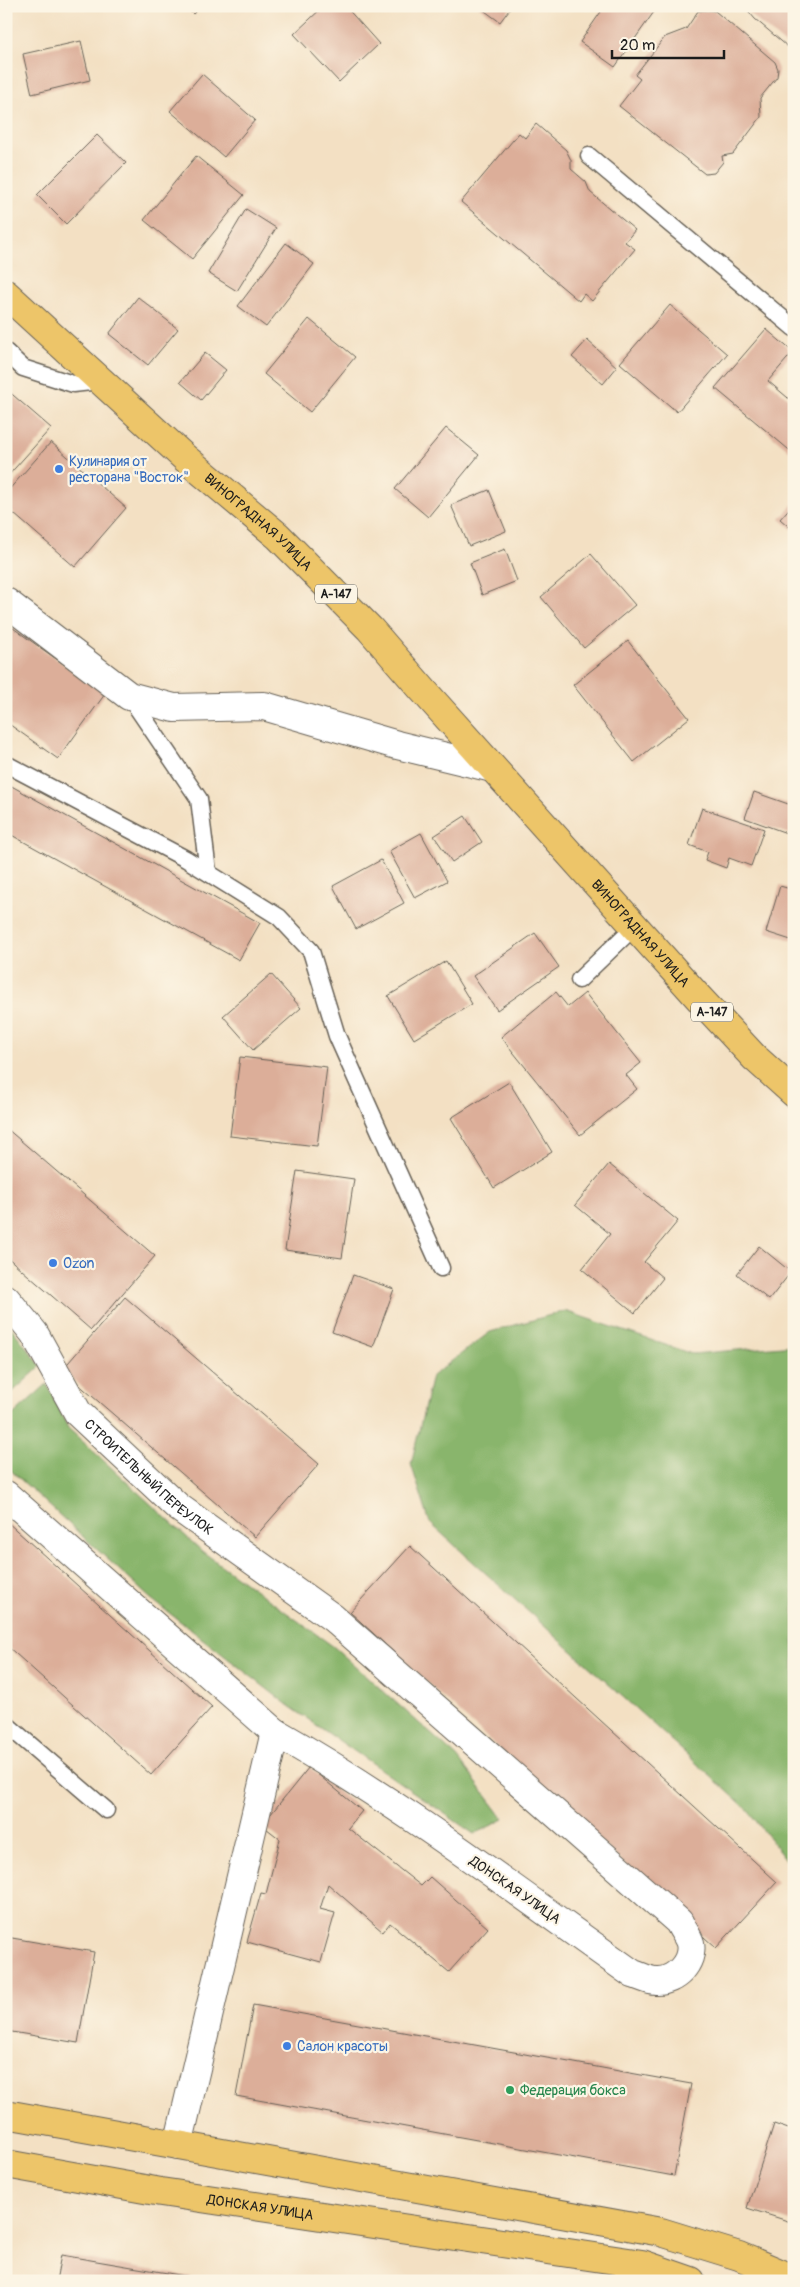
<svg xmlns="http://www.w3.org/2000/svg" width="800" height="2287" viewBox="0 0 800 2287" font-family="Pangolin,sans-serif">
<rect width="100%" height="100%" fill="#fcf5e5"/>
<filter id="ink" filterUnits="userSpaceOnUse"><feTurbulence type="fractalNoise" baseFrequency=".02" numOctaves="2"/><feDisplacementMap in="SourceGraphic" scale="10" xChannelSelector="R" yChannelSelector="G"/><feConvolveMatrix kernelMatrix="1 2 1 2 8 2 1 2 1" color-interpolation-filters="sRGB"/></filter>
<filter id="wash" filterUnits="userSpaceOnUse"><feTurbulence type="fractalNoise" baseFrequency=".0096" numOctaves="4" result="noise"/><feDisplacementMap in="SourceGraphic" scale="20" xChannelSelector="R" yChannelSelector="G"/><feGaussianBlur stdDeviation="1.12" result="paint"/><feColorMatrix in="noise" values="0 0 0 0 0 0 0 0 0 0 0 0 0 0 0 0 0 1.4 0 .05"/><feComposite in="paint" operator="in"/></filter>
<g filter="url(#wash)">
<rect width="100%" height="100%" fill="#f3e0c3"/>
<g fill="#89b56c" stroke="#526844">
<path d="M565,1311L692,1354L794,1345V1864L788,1862L746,1808L430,1523L411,1464L432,1376L490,1332Z"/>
<path d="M6,1321L41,1366L6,1398Z"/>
<path d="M47,1384L68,1428L203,1552L334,1647L457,1757L504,1819L474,1834L289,1706L150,1598L6,1466V1421Z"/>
</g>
<g id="blocks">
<g fill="#dcae99">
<path d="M185,6H202L193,14Z"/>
<path d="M324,6H345L379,44L339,82L294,34Z"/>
<path d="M478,6H512L500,22Z"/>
<path d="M605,6H652L656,9L615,67L580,42Z"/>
<path d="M744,6H794V52L755,19Z"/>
<path d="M707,10L715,11L775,62L778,69L777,77L760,98L761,117L733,154L722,156L723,162L714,173L705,174L619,106L640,79L635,75L665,37L686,29L698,11Z"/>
<path d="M81,41L90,80L32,94L23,54Z"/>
<path d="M202,74L255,120L224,157L170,111Z"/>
<path d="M536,124L566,150L571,160V169L586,182L590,192L635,230L625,242L635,249L592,301L584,294L579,301L461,202L519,133L525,138Z"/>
<path d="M97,135L126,163L66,224L37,195Z"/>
<path d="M196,156L244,195L192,259L144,220Z"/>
<path d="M246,209L276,228L237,291L208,273Z"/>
<path d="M286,243L314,264L266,327L238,306Z"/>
<path d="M138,297L178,329L148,365L109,334Z"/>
<path d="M670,305L727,354L677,412L620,363Z"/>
<path d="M309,319L355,357L310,412L264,374Z"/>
<path d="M766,329L793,352L768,381L794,403V454L715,388Z"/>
<path d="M587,340L617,367L603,384L572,357Z"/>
<path d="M205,353L226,370L201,400L180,382Z"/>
<path d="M6,389L51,428L6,478Z"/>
<path d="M446,428L479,455L428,517L395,489Z"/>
<path d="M51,442L126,508L75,567L6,507V493Z"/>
<path d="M489,490L506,531L469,546L451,505Z"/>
<path d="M794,503V531L780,519Z"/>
<path d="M505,549L517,581L482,595L470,563Z"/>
<path d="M591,554L635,605L584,648L541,597Z"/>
<path d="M6,623L105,694L58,759L6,722Z"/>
<path d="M628,641L689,718L634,762L573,685Z"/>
<path d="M6,783L260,923L239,960L6,832Z"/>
<path d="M754,792L794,806L792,835L745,818Z"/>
<path d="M702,808L764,829L751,866L729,858L726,868L705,860L708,852L689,845Z"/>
<path d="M465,816L482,842L452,862L434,836Z"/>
<path d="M421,833L447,881L415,898L389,851Z"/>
<path d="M381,860L404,903L356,929L333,886Z"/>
<path d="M780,886L794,890V941L766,932Z"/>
<path d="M535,933L559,967L497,1010L473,976Z"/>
<path d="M446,961L472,1004L414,1039L388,996Z"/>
<path d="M271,974L301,1008L253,1050L223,1016Z"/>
<path d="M556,992L568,1007L585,993L641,1063L626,1075L637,1089L580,1135L501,1037Z"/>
<path d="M240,1057L327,1067L317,1146L230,1136Z"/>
<path d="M509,1082L552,1152L494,1188L451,1118Z"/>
<path d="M6,1128L155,1256L91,1330L6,1256Z"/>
<path d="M609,1164L678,1221L644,1262L663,1278L635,1313L582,1269L610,1234L575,1205Z"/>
<path d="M297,1171L354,1179L342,1258L285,1250Z"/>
<path d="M759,1246L791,1272L769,1300L737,1274Z"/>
<path d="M353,1275L394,1289L373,1347L332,1332Z"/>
<path d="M125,1297L319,1464L255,1537L62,1370Z"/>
<path d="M6,1521L212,1707L151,1775L6,1645Z"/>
<path d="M410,1546L777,1882L716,1948L350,1612Z"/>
<path d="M309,1767L362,1811L348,1828L421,1886L430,1877L488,1928L449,1972L390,1923L383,1932L328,1884L320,1909L335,1913L321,1962L247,1942L261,1893L266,1894L280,1839L262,1825Z"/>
<path d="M6,1937L94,1952L78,2043L6,2031Z"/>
<path d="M253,2005L691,2084L674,2176L236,2096Z"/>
<path d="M774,2124L794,2131V2223L747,2208Z"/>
<path d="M61,2255L209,2280V2281H56Z"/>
</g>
</g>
</g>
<g filter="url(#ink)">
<use href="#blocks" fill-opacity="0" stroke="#676156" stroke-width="1"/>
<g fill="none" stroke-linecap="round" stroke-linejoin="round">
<defs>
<g id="service">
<path d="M589,156L794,328"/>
<path d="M6,352L23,368L73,384L100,381"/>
<path d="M129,696L199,799L208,872"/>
<path d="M6,764L186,859L279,917L311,951L337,1036L441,1268"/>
<path d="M579,980L635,926"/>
<path d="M6,1724L106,1810"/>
</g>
<g id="minor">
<path d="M6,602L129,696L174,708L264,706L397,745L492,768"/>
<path id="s1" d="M6,1299L34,1333L78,1413L178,1507L333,1618L679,1922C682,1929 688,1936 690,1943C694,1962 675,1982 656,1981C649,1981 640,1976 633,1974C516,1891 400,1803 275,1732L178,2145"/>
<path d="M6,1495L275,1732"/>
</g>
<g id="primary">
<path id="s2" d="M6,294L185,458L278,536L370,629L422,689L698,997L754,1057L794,1093"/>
<path d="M6,2114L661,2232L739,2256L794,2279"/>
<path id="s3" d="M6,2164L161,2192L642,2264L691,2281"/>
</g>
</defs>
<use href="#service" stroke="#676156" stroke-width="19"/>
<use href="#minor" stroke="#676156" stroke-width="30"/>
<use href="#primary" stroke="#676156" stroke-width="30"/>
<use href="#service" stroke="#fff" stroke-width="16"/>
<use href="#minor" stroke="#fff" stroke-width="28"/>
<use href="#primary" stroke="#edc569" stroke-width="28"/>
</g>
</g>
<g fill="#3f7fe0" stroke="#fcf5e5" stroke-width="2">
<circle cx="59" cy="469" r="5"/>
<circle cx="53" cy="1263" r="5"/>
<circle cx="287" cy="2046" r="5"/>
</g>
<circle fill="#2e9e5b" stroke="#fcf5e5" stroke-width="2" cx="510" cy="2090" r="5"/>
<g text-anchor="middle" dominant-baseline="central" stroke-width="4.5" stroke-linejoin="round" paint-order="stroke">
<g fill="#fcf5e5" stroke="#5f5d58" stroke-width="1">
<rect x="315" y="584.5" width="42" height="19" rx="4"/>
<rect x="691" y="1002.5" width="42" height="19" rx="4"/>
</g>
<g font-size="12" font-weight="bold" fill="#1c1c1c">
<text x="336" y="594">А-147</text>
<text x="712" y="1012">А-147</text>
</g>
<g font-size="14" fill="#366cbe" stroke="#fcf5e5" text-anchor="start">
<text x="69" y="461">Кулинария от<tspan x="69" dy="16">ресторана "Восток"</tspan></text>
<text x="63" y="1263">Ozon</text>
<text x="297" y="2046">Салон красоты</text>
</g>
<g font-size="14" fill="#1c1c1c" stroke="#fcf5e5">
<text stroke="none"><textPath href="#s2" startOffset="340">ВИНОГРАДНАЯ УЛИЦА</textPath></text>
<text stroke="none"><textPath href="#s2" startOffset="902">ВИНОГРАДНАЯ УЛИЦА</textPath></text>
<text stroke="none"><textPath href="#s1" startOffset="231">СТРОИТЕЛЬНЫЙ ПЕРЕУЛОК</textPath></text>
<text transform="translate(515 1890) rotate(35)">ДОНСКАЯ УЛИЦА</text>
<text stroke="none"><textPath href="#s3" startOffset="258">ДОНСКАЯ УЛИЦА</textPath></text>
</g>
<g font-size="14" fill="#27864d" stroke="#fcf5e5" text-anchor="start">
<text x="520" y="2090">Федерация бокса</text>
</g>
</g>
<rect width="800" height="2287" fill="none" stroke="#fcf5e5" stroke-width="25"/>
<path d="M612 50v8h112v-8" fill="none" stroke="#1c1c1c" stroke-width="2.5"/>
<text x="620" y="50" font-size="15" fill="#1c1c1c" stroke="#fcf5e5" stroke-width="4" paint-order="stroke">20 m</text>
</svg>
